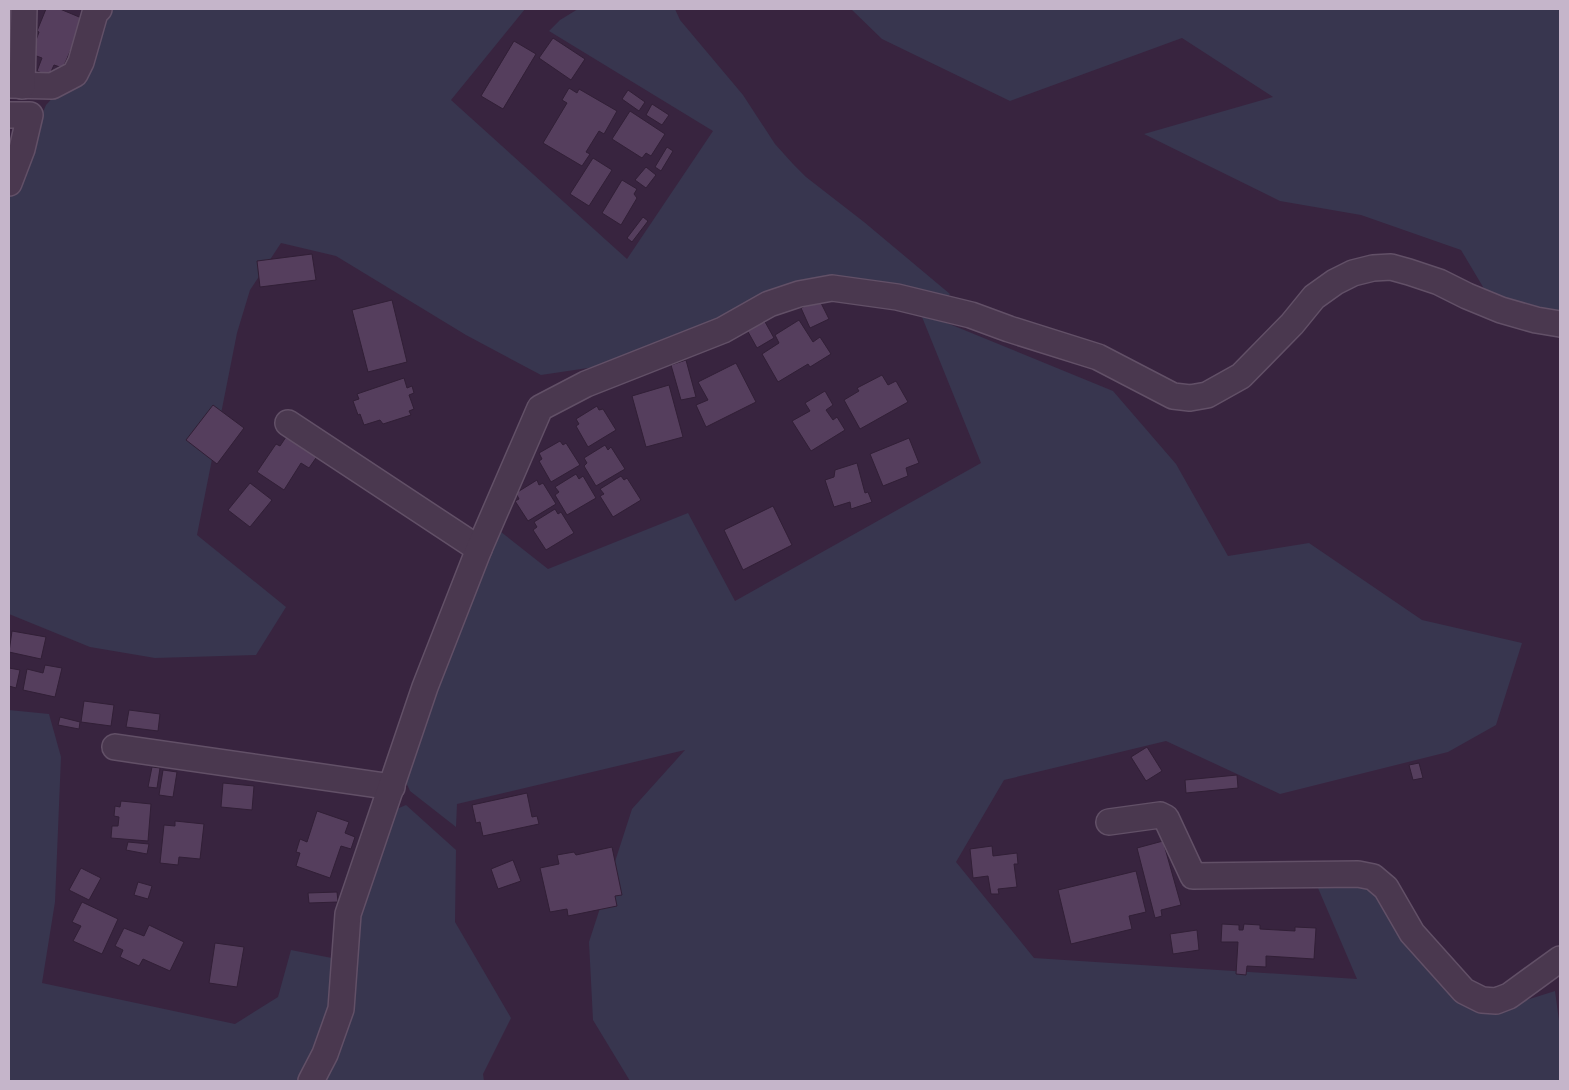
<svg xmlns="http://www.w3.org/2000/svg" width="1569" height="1090" viewBox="0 0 1569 1090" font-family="Manrope,sans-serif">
<rect width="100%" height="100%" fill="#38243f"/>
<g fill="#38364f">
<path d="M108,9H525L451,100L627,259L713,131L549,31L560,20L578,9H675L680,20L743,95L775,144L793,164L806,177L864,222L950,294L946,299L835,283L735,312L608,365L541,375L466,335L336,256L281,243L250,290L237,333L197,535L286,607L256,655L155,658L90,647L9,614V193L46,105L58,92Z"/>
<path d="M851,9H1560V315L1489,297L1461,250L1361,215L1280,201L1144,134L1273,97L1182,38L1010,101L882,39Z"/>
<path d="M920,312L1113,391L1176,464L1228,556L1309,543L1422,620L1522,643L1496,725L1448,752L1280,794L1166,741L1004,780L956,862L1034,958L1357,979L1315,881L1368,885L1409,937L1501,1008L1555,991L1560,1028V1081H630L593,1020L589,942L632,809L685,750L457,804L456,827L410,791L405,780L403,769L496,528L548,569L688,513L735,601L981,463Z"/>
<path d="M9,710L49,714L61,757L55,902L42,983L235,1024L278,997L291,950L337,959L332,1001L320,1048L298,1081H9Z"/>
<path d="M406,805L456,850L455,922L511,1018L483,1074L484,1081H321L340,1049L349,1014L358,912L394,810Z"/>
</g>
<g fill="#553e5d" stroke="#311f36">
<path d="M46,9H60L84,19L63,68L54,65L49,76L37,71L42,58L31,54L39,32L37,31Z"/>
<path d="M553,38L585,59L571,80L539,58Z"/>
<path d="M514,41L536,54L503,109L481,96Z"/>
<path d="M569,88L577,93L579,89L617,111L604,134L599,131L586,152L590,154L582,166L543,143L567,103L562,100Z"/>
<path d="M628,90L645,102L639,111L622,99Z"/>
<path d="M652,104L669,115L662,125L646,115Z"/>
<path d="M630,111L665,134L651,156L646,153L642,158L612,139Z"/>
<path d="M667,147L673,151L661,171L655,167Z"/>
<path d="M593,158L612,170L589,206L570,194Z"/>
<path d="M646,167L656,175L646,188L635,180Z"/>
<path d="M622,180L637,189L634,194L637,198L621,225L602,213Z"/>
<path d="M643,217L648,221L632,242L627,238Z"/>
<path d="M312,254L316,280L260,287L257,261Z"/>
<path d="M819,299L829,319L810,328L801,308Z"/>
<path d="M392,300L407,362L368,372L352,310Z"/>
<path d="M764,320L774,338L757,348L747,330Z"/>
<path d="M799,320L813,342L820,337L831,354L810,367L808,364L778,382L762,354L779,343L775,335Z"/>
<path d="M686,360L696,397L681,400L671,365Z"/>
<path d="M736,363L756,402L706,427L696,405L708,400L698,382Z"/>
<path d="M882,375L888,385L896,381L908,402L860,429L844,400L859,391L857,388Z"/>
<path d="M404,378L407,388L412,386L414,393L409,395L414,409L409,411L411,415L383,424L380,420L364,425L360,414L358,415L353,401L359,399L357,394Z"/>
<path d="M669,385L683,437L646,447L632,396Z"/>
<path d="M825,391L833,405L826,410L833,420L837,417L845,430L811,451L792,421L810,411L805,403Z"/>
<path d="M213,405L244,428L217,464L186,440Z"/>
<path d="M597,406L599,410L603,409L616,430L588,447L576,426L579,424L576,419Z"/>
<path d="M288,434L318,455L309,468L301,463L284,490L257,472L276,444L280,446Z"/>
<path d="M909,438L919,463L906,468L908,476L883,486L870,454Z"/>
<path d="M560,441L563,445L566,443L580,465L551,482L539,461L542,459L539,453Z"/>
<path d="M605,445L608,450L611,447L625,469L596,486L584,466L587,463L584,458Z"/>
<path d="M857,463L865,493L868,492L872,502L851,509L850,502L834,507L825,480L834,477L835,470Z"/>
<path d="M576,474L579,479L583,476L596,498L567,515L555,495L559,492L555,487Z"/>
<path d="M621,476L624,480L627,478L641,500L613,517L600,496L604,494L600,489Z"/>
<path d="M537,480L539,485L543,483L556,504L528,521L515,501L519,499L516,493Z"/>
<path d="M250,483L272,500L250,527L228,510Z"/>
<path d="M773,506L792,545L743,570L724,530Z"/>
<path d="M555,509L558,514L561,512L574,533L546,550L533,530L537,527L534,522Z"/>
<path d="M12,631L46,637L41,659L9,652Z"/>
<path d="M45,665L62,668L55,697L23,690L27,669L43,673Z"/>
<path d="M9,668L20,670L16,688L9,686Z"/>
<path d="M84,701L114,705L111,726L81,722Z"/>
<path d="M129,710L160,714L158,731L126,727Z"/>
<path d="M60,717L80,722L79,729L58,725Z"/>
<path d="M1147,747L1162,771L1146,781L1131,757Z"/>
<path d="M1419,763L1423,778L1413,780L1409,765Z"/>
<path d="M152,767L160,768L157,788L148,787Z"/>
<path d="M163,770L177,772L173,797L159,795Z"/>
<path d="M1237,775L1238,788L1186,793L1185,780Z"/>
<path d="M223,783L254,786L252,810L221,807Z"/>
<path d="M527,793L532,817L537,816L539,824L483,836L480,822L476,823L472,805Z"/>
<path d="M121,801L151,804L148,841L111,838L112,826H118L119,817L114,816L115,806L120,807Z"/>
<path d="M317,811L349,822L345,833L355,837L351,849L341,846L330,878L296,866L300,853L296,852L300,839L307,842Z"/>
<path d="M175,821L204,824L200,859L179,857L178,865L160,863L164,825L175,826Z"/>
<path d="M1163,841L1181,905L1161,910L1162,916L1155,918L1137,848Z"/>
<path d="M128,842L149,844L147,854L126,850Z"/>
<path d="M992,846L993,856L1017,853L1018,864H1014L1017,887L998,889L999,894H991L988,876L973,878L970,849Z"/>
<path d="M612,847L622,895L615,896L617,906L568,916L567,909L550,912L540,868L559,864L557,855L574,852L576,855Z"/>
<path d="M513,860L521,881L498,889L491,869Z"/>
<path d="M81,868L101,878L89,900L69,890Z"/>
<path d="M1136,871L1146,912L1129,916L1132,929L1071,944L1058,890Z"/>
<path d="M138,882L152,886L148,899L134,895Z"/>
<path d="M337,892L338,902L309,903L308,893Z"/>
<path d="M82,902L118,919L102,954L73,941L81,926L72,922Z"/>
<path d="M1222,924L1239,925V930H1243L1244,924L1260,925V929L1295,931V927L1316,928L1314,959L1266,956V967L1247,966L1246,975L1236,974L1238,942H1221Z"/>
<path d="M149,925L184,942L170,971L143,959L139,966L120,957L123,950L115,946L124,928L144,936Z"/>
<path d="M1197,930L1199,950L1173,954L1170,934Z"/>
<path d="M215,943L244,947L237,987L209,983Z"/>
</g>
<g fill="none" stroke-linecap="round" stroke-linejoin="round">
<defs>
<g id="minor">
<path d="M9,85L52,86L75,74L81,62L95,13L99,9"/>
<path d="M22,86L24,9"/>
<path d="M9,115H30L22,149L9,183"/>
<path d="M288,423L479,549"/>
<path d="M115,747L392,787"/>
<path d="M1109,822L1160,815L1166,818L1193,876L1358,874L1373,877L1386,888L1412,933L1464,991L1482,1000L1496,1001L1509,996L1560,959"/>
<path d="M311,1081L325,1054L341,1009L348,914L425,687L479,549L540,408L586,384L723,330L769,304L799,294L832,288L897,297L971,315L1009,329L1098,357L1173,396L1190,398L1207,395L1241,376L1292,324L1314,297L1335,282L1353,273L1373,268L1391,267L1409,272L1439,282L1467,296L1501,310L1536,320L1560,324"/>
</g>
</defs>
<use href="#minor" stroke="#625067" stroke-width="28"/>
<use href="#minor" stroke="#4a384f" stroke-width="25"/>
</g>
<rect width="1569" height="1090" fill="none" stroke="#c5b5ca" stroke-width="20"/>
</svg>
